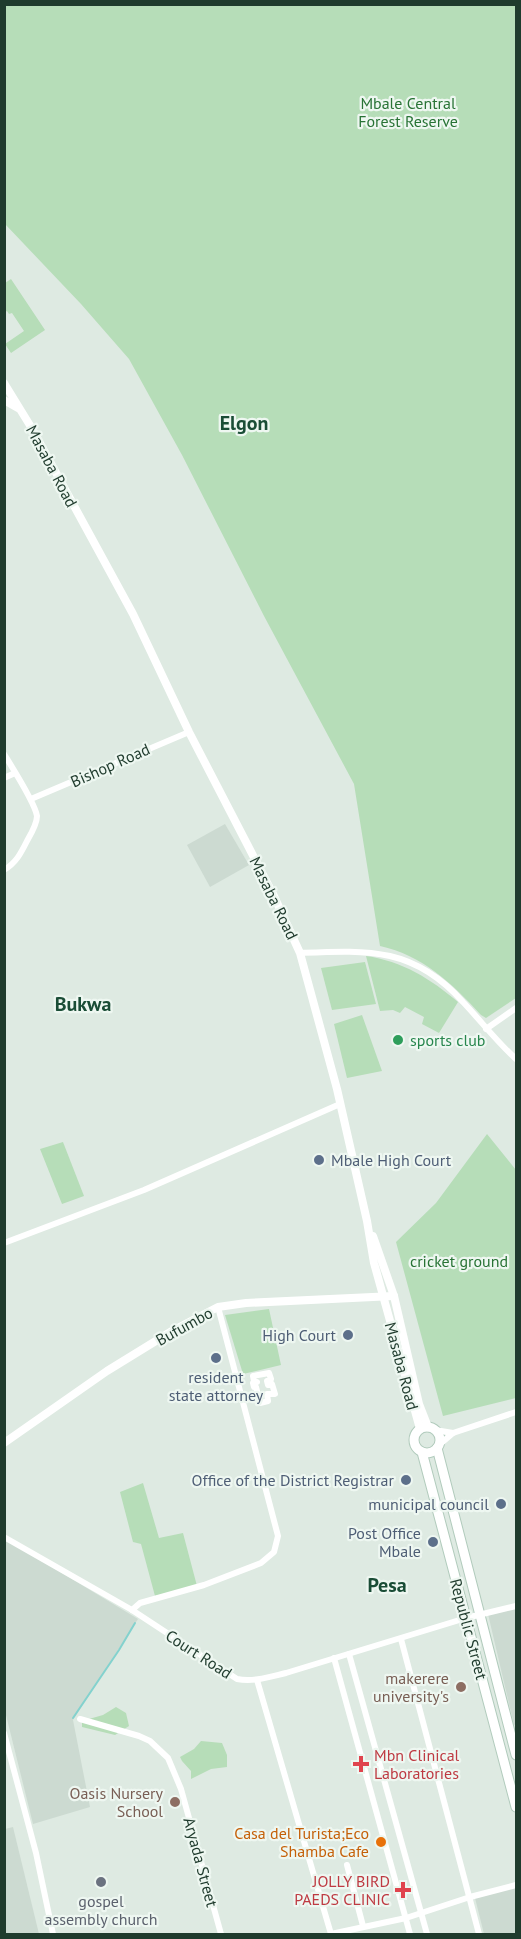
<svg xmlns="http://www.w3.org/2000/svg" width="521" height="1939" viewBox="0 0 521 1939" font-family="'PT Sans',sans-serif">
<rect width="100%" height="100%" fill="#deeae2"/>
<g fill="#ccdad1">
<path d="M225,824L249,865L210,887L187,845Z"/>
<path d="M4,1538L138,1619L73,1720L90,1807L33,1824L5,1711Z"/>
<path d="M516,1607V1724L514,1725L488,1614Z"/>
<path d="M13,1827L39,1934H5V1829Z"/>
<path d="M516,1886V1934H484L475,1898Z"/>
</g>
<g fill="#b6ddb8">
<path d="M5,4L516,5V998L486,1018L481,1015C453,984 422,955 380,946L354,784L264,616L182,455L129,359L81,304L5,224Z"/>
<path d="M11,279L45,330L11,353L5,344L24,331L12,313L9,314L7,311L5,312V283Z"/>
<path d="M366,956C402,961 431,979 458,1002L439,1033L422,1024L424,1017L405,1007L400,1013L393,1010L380,1011Z"/>
<path d="M365,962L376,1004L332,1010L321,968Z"/>
<path d="M362,1015L382,1071L347,1078L334,1024Z"/>
<path d="M487,1134L516,1170V1398L443,1416L396,1242L436,1203Z"/>
<path d="M63,1142L84,1196L62,1204L40,1149Z"/>
<path d="M269,1309L281,1365L243,1374L225,1315Z"/>
<path d="M143,1483L159,1538L183,1533L197,1586L155,1596L141,1544L133,1542L120,1492Z"/>
<path d="M116,1707L126,1713L129,1726L115,1735L82,1727V1721L103,1715Z"/>
<path d="M201,1741L222,1743L227,1755V1767L211,1769L191,1779V1771L182,1761L180,1757L194,1749Z"/>
</g>
<g fill="none" stroke-linecap="round" stroke-linejoin="round">
<path stroke="#83d2ce" stroke-width="2" d="M73,1718L119,1650L135,1623"/>
<defs>
<g id="secondary">
<circle cx="427" cy="1440" r="13"/>
<path d="M437,1448L516,1755"/>
<path d="M422,1452L516,1807"/>
</g>
</defs>
<use href="#secondary" stroke="#b1cbbc" stroke-width="11"/>
<g stroke="#fff" stroke-width="6">
<path d="M4,754C12,767 35,803 37,816C37,824 31,834 27,841C21,853 16,863 4,870"/>
<path d="M4,778L15,773"/>
<path d="M31,799L189,732"/>
<path d="M300,953C368,950 414,947 463,1002C481,1021 497,1042 516,1059"/>
<path d="M486,1029L516,1008"/>
<path d="M4,1243L144,1190L340,1104"/>
<path d="M269,1373L271,1379L267,1381L268,1385L272,1384L275,1394H267L268,1401L260,1403L256,1387H254L253,1383L257,1382L254,1381L253,1376L269,1373"/>
<path d="M435,1430L453,1433"/>
<path d="M439,1445L453,1433L516,1412"/>
<path d="M4,1537L132,1610L237,1679C254,1682 269,1677 286,1673L466,1618L516,1606"/>
<path d="M132,1610L140,1603L204,1585L261,1563L274,1552L278,1536L218,1307"/>
<path d="M401,1639L479,1934"/>
<path d="M349,1654L427,1934"/>
<path d="M334,1658L410,1934"/>
<path d="M257,1680L331,1934"/>
<path d="M80,1719L139,1736L150,1741L168,1758L181,1789L221,1934"/>
<path d="M4,1733L36,1853L53,1934"/>
<path d="M347,1865L363,1926"/>
<path d="M331,1934L406,1918L470,1897L516,1885"/>
</g>
<g stroke="#fff" stroke-width="8">
<path d="M4,383L31,427L133,614L189,732L273,894L300,953L337,1089L367,1221L374,1263L420,1429"/>
<path d="M4,400L18,408"/>
<path d="M373,1236L394,1296L419,1404L428,1427"/>
<path d="M4,1443L107,1371L172,1331L218,1307L246,1303L394,1296"/>
</g>
<use href="#secondary" stroke="#fff" stroke-width="9"/>
</g>
<circle fill="#2e9e5b" stroke="#eef7f1" stroke-width="2" cx="398" cy="1040" r="6"/>
<g fill="#5c6f8a" stroke="#eef7f1" stroke-width="2">
<circle cx="319" cy="1160" r="6"/>
<circle cx="348" cy="1335" r="6"/>
<circle cx="216" cy="1358" r="6"/>
<circle cx="406" cy="1480" r="6"/>
<circle cx="501" cy="1504" r="6"/>
<circle cx="433" cy="1542" r="6"/>
</g>
<g fill="#8d6e63" stroke="#eef7f1" stroke-width="2">
<circle cx="461" cy="1687" r="6"/>
<circle cx="175" cy="1802" r="6"/>
</g>
<g fill="#e0444e" stroke="#eef7f1" stroke-width="2">
<path d="M358 1755h6v6h6v6h-6v6h-6v-6h-6v-6h6z"/>
<path d="M400 1881h6v6h6v6h-6v6h-6v-6h-6v-6h6z"/>
</g>
<circle fill="#e8710a" stroke="#eef7f1" stroke-width="2" cx="381" cy="1842" r="6"/>
<circle fill="#6b7280" stroke="#eef7f1" stroke-width="2" cx="101" cy="1882" r="6"/>
<g text-anchor="middle" dominant-baseline="central" stroke-width="4.5" stroke-linejoin="round" paint-order="stroke">
<g font-size="16" fill="#287335" stroke="#eef7f1">
<text x="408" y="103">Mbale Central<tspan x="408" dy="18">Forest Reserve</tspan></text>
<text x="459" y="1261">cricket ground</text>
</g>
<g font-size="16" fill="#1f3b2d" stroke="#eef7f1">
<text transform="translate(52 466) rotate(62)">Masaba Road</text>
<text transform="translate(110 765) rotate(-24)">Bishop Road</text>
<text transform="translate(274 898) rotate(64)">Masaba Road</text>
<text transform="translate(184 1326) rotate(-29)">Bufumbo</text>
<text transform="translate(402 1366) rotate(75)">Masaba Road</text>
<text transform="translate(469 1629) rotate(75)">Republic Street</text>
<text transform="translate(199 1654) rotate(33)">Court Road</text>
<text transform="translate(201 1862) rotate(75)">Aryada Street</text>
</g>
<g font-size="16" fill="#27864d" stroke="#eef7f1" text-anchor="start">
<text x="410" y="1040">sports club</text>
</g>
<g font-size="16" fill="#4e5e75" stroke="#eef7f1" text-anchor="end">
<text x="331" y="1160" text-anchor="start">Mbale High Court</text>
<text x="336" y="1335">High Court</text>
<text x="216" y="1377" text-anchor="middle">resident<tspan x="216" dy="18">state attorney</tspan></text>
<text x="394" y="1480">Office of the District Registrar</text>
<text x="489" y="1504">municipal council</text>
<text x="421" y="1533">Post Office<tspan x="421" dy="18">Mbale</tspan></text>
</g>
<g font-size="16" fill="#785e54" stroke="#eef7f1" text-anchor="end">
<text x="449" y="1678">makerere<tspan x="449" dy="18">university's</tspan></text>
<text x="163" y="1793">Oasis Nursery<tspan x="163" dy="18">School</tspan></text>
</g>
<g font-size="16" fill="#be3a42" stroke="#eef7f1" text-anchor="start">
<text x="374" y="1755">Mbn Clinical<tspan x="374" dy="18">Laboratories</tspan></text>
<text x="390" y="1881" text-anchor="end">JOLLY BIRD<tspan x="390" dy="18">PAEDS CLINIC</tspan></text>
</g>
<g font-size="16" fill="#c56008" stroke="#eef7f1" text-anchor="end">
<text x="369" y="1833">Casa del Turista;Eco<tspan x="369" dy="18">Shamba Cafe</tspan></text>
</g>
<g font-size="16" fill="#5b616d" stroke="#eef7f1">
<text x="101" y="1901">gospel<tspan x="101" dy="18">assembly church</tspan></text>
</g>
<g font-size="20" font-weight="bold" fill="#1a4d36" stroke="#eef7f1">
<text x="244" y="423">Elgon</text>
<text x="83" y="1004">Bukwa</text>
<text x="387" y="1585">Pesa</text>
</g>
</g>
<rect width="521" height="1939" fill="none" stroke="#1f3b2d" stroke-width="12"/>
</svg>
